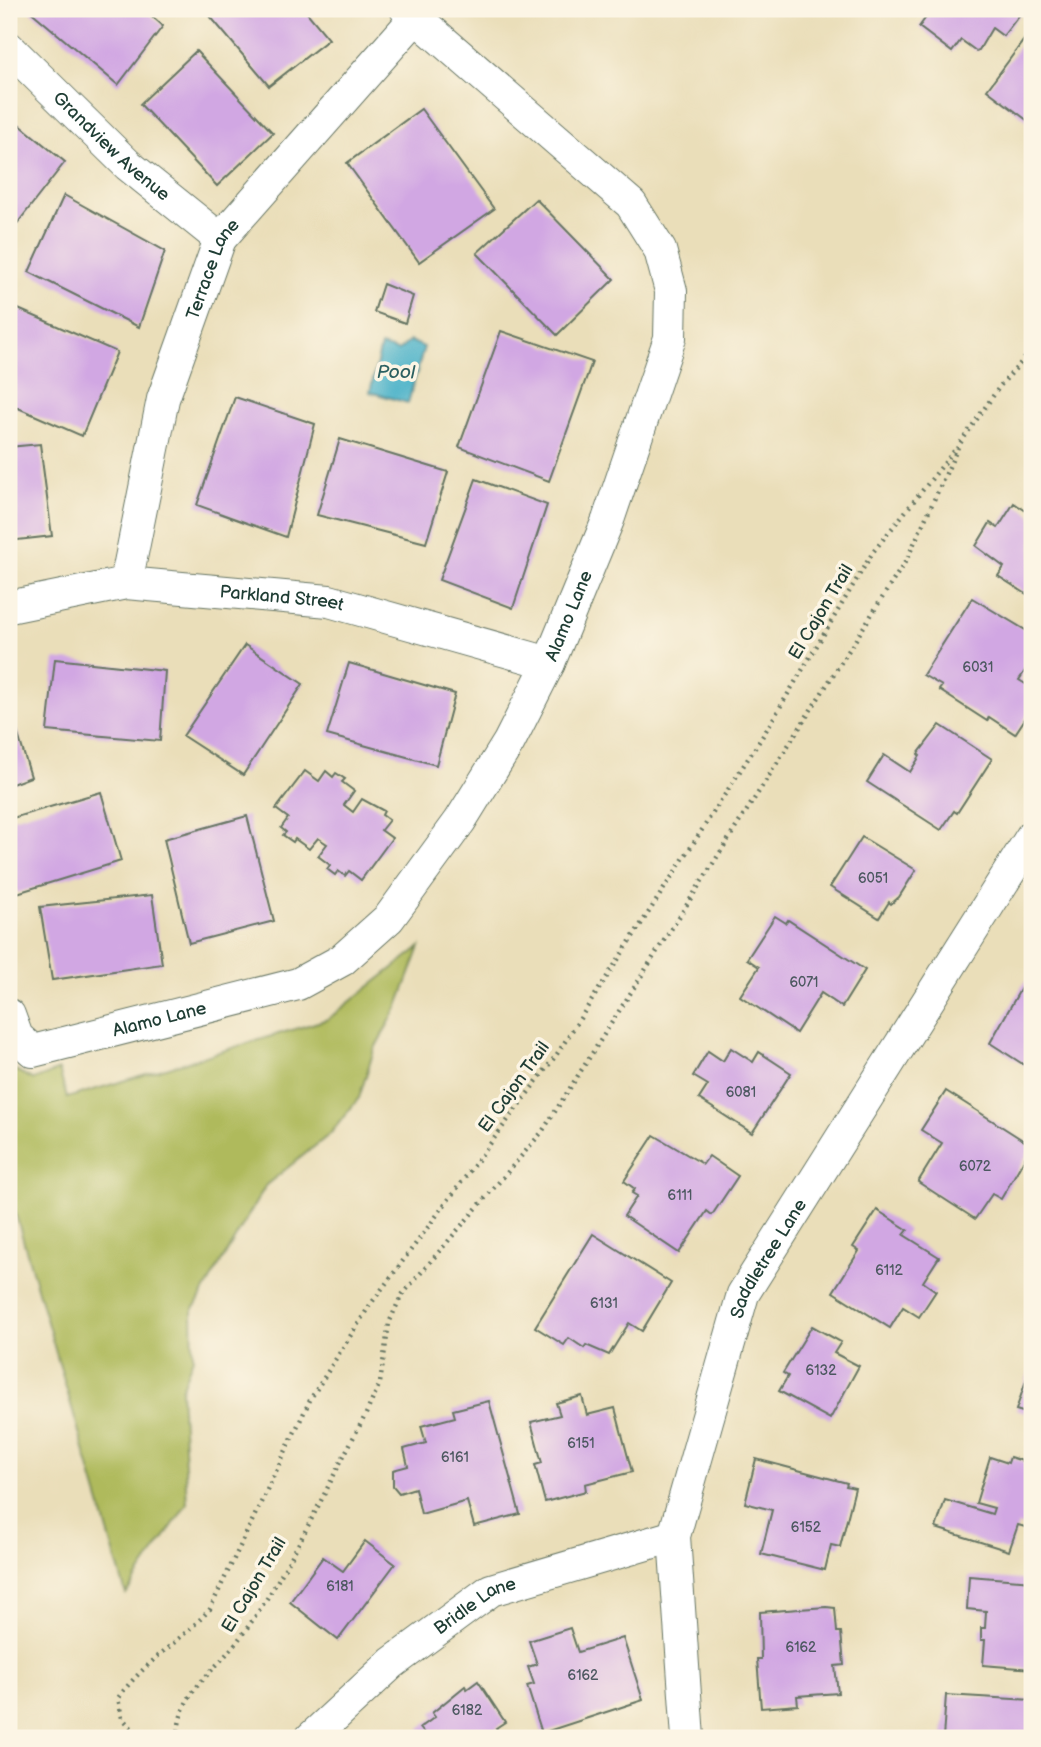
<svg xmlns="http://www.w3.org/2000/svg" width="1041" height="1747" viewBox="0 0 1041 1747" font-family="'Balsamiq Sans',sans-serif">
<rect width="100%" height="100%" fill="#fcf5e5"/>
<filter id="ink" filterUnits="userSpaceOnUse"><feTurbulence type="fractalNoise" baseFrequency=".0143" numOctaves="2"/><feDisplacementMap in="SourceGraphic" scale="14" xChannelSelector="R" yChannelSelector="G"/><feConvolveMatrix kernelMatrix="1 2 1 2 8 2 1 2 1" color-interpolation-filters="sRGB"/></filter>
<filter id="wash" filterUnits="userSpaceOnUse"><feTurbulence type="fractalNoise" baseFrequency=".00686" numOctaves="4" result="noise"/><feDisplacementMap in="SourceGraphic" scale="28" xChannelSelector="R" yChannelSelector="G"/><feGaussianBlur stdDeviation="1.57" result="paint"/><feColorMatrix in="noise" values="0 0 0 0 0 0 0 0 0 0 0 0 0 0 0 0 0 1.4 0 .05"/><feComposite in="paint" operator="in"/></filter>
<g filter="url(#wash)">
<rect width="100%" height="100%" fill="#eadeb9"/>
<path fill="#afba5c" stroke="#677c48" stroke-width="2" d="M420,947L398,1006L374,1050L359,1098L330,1134L266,1185L192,1312L193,1357L181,1390L187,1504L126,1594L9,1191V1067L34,1080L59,1070L67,1098L328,1019Z"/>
<path fill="#4bb2c9" stroke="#35787e" stroke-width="2" d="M410,341L424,347L408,403L370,392L381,346L398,351Z"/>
<g id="blocks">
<g fill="#d1a7e3">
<path d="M28,9H144L163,26L118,85Z"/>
<path d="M204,9H304L329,39L269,86Z"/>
<path d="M932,9H1024L1003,36L992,28L979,50L976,51L961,40L952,52L919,27Z"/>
<path d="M1032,29V124L987,90Z"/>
<path d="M196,51L273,133L217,186L140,104Z"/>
<path d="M421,109L494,209L419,262L347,163Z"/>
<path d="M9,116L65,162L16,225L9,220Z"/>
<path d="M64,195L165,251L139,327L29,272Z"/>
<path d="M536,199L614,279L557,335L477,253Z"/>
<path d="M383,284L413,296L405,323L374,312Z"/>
<path d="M9,305L117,352L82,436L9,404Z"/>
<path d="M501,331L592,362L549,481L459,447Z"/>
<path d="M235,397L315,424L286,537L197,505Z"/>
<path d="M340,439L448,472L426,543L317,515Z"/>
<path d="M40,444L52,536L9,541V447Z"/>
<path d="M476,479L547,505L513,608L439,580Z"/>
<path d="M1014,503L1032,515V589L1028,595L998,576L1004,567L976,546L990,523L998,528Z"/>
<path d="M972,598L1032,634V660L1019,680L1032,688V708L1015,734L989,717L987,721L939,690L942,686L923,675Z"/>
<path d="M245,645L303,684L243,775L183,736Z"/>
<path d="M55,659L165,671L160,741L47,731Z"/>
<path d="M349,663L455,694L436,765L327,735Z"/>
<path d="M9,705L31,777L9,785Z"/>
<path d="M940,725L992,759L957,813L954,811L941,830L867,782L884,755L910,772L920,756L918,754Z"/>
<path d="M305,771L319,781L326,771L333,777L336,773L345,779L342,782L354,791L344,805L353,812L362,799L384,811L382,815L389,820L381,830L392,838L361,880L349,871L345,876L338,871L335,875L327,869L330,865L318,856L327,844L318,838L309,849L295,839L293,842L283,835L286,832L281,828L288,818L276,809Z"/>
<path d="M101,792L121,861L17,893L9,863V819Z"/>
<path d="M247,816L274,921L189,943L164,839Z"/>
<path d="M862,837L916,870L899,897L891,904L889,902L879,918L830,887Z"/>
<path d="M152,895L162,964L52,980L40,907Z"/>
<path d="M775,916L786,923L788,920L865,970L842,1007L821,993L796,1033L740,996L759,967L747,959Z"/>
<path d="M1025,981L1032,986V1070L990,1043Z"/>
<path d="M731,1048L753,1062L759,1052L791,1073L752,1133L699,1099L708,1085L693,1076L708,1051L723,1061Z"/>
<path d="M946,1091L1032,1146L1001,1199L992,1194L975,1219L918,1182L942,1143L921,1130Z"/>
<path d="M654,1135L703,1164L709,1156L738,1176L712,1215L707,1211L679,1253L624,1216L637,1196L632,1193L635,1189L624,1181Z"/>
<path d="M877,1210L908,1230L904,1235L939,1257L923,1282L936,1291L919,1317L903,1307L890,1328L833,1292L859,1251L853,1247Z"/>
<path d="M593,1234L671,1283L642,1331L629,1323L609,1355L586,1345L584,1348L569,1338L564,1345L535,1327Z"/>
<path d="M812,1326L841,1342L834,1353L859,1366L830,1419L779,1391L788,1376L783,1373Z"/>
<path d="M1032,1363V1415L1016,1410Z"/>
<path d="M582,1396L587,1415L615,1408L632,1472L585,1484L586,1491L545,1502L535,1465L542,1463L531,1422L560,1415L556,1403Z"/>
<path d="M489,1401L520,1514L474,1526L467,1501L421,1514L415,1488L399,1493L393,1486V1470L408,1466L404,1449L426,1443L421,1426L455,1417L453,1410Z"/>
<path d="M990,1457L1008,1463L1010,1457L1032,1464V1529L1018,1525L1009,1551L936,1528L945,1500L992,1514L994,1508L976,1503Z"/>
<path d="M756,1459L847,1483L846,1486L855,1488L840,1547L831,1545L825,1570L761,1554L772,1510L745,1503Z"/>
<path d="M365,1541L395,1564L338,1640L290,1602L323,1557L343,1571Z"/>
<path d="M969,1576L1032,1581V1669L983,1665L985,1640H981V1628H985L986,1611L967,1609Z"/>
<path d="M826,1607L835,1608L837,1632H841L844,1665L835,1666L838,1693L797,1696L798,1705L761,1708L757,1659H761L760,1612Z"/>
<path d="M570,1628L578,1652L623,1638L643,1700L542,1733L527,1686L534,1684L528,1667L537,1664L529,1641Z"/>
<path d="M478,1681L505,1722L496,1728L503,1738H428L420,1728L435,1717L432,1713L465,1686L467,1689Z"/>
<path d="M946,1695L1032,1700V1738H943Z"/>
</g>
</g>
</g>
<g filter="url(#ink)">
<use href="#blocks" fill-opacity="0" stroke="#667563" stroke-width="2"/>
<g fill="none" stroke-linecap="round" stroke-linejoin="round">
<defs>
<g id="minor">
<path id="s1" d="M9,48L128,165L220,239"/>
<path id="s2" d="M126,583L163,399L220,239L416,17"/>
<path id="s3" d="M9,607L126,583L329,601L549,663"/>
<path id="s4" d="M9,1015L17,1037L33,1051L298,984L342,960L389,918L460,821L509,742L549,663L608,520L670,338L671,291L660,250L631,204L406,9"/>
<path id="s5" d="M311,1738L392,1663L491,1590L674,1536"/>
<path id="s6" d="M688,1738L674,1536L743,1294L1032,836"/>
</g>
</defs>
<use href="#minor" stroke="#667563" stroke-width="34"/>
<g stroke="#667563" stroke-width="4.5" stroke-dasharray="2 5" stroke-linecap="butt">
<path d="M141,1738L122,1718L118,1698C143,1663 181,1641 210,1609L311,1398L370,1305L557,1054L764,734L873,552L954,451"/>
<path d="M178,1738C178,1696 206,1679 231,1649C285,1583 323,1492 365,1416L380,1383L389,1323L401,1296L542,1132L907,559L959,445L1000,386L1032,350"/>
</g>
<use href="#minor" stroke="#fff" stroke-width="32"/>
</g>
</g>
<g text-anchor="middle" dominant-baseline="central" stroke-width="7" stroke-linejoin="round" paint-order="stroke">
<g font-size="14" fill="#4c5860">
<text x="978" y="667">6031</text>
<text x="873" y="878">6051</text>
<text x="804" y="982">6071</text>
<text x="741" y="1092">6081</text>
<text x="975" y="1166">6072</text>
<text x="680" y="1195">6111</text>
<text x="889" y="1270">6112</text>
<text x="604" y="1303">6131</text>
<text x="821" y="1370">6132</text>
<text x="581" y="1443">6151</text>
<text x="455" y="1457">6161</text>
<text x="806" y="1527">6152</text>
<text x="340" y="1586">6181</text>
<text x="801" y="1647">6162</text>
<text x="583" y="1675">6162</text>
<text x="467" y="1710">6182</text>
</g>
<g font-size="18" fill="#1f3d34" stroke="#fcf5e5">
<text stroke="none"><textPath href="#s1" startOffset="142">Grandview Avenue</textPath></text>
<text stroke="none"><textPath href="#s2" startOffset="327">Terrace Lane</textPath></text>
<text stroke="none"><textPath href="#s3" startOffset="276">Parkland Street</textPath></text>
<text transform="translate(821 612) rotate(-59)">El Cajon Trail</text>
<text stroke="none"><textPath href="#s4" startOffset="784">Alamo Lane</textPath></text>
<text stroke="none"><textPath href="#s4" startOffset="175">Alamo Lane</textPath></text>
<text transform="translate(514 1087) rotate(-54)">El Cajon Trail</text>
<text stroke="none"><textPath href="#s6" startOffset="497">Saddletree Lane</textPath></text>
<text transform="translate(254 1585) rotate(-59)">El Cajon Trail</text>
<text stroke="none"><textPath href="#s5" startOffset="212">Bridle Lane</textPath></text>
</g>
<g font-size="19" font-style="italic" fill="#2c6061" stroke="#fcf5e5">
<text x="396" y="372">Pool</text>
</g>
</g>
<rect width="1041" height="1747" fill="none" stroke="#fcf5e5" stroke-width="35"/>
</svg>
